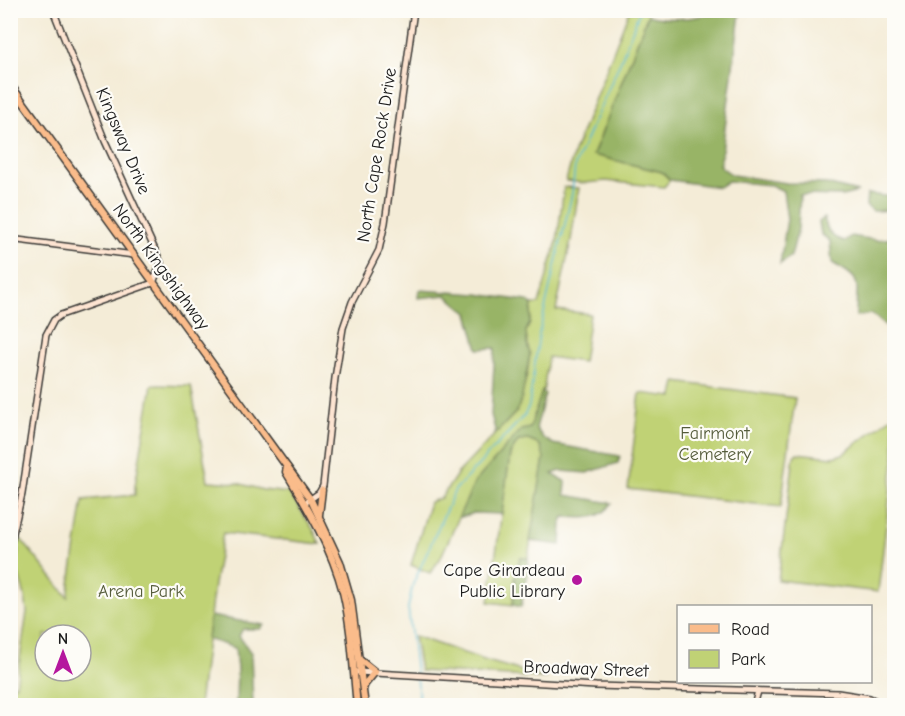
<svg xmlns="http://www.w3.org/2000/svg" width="905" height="716" viewBox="0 0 905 716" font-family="'Comic Neue',sans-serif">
<rect width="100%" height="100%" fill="#fdfcf7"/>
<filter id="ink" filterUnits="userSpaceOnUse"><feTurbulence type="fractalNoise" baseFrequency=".0167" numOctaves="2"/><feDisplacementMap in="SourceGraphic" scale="12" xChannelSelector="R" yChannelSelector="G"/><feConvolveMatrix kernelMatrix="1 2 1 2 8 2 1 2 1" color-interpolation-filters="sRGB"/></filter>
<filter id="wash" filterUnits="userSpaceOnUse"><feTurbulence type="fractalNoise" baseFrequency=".008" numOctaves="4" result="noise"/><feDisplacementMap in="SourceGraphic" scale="24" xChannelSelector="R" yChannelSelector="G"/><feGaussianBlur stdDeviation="1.35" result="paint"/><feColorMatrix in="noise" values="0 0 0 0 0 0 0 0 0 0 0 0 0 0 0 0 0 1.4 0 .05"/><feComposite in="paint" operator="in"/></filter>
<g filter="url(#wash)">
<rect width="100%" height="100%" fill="#f4ecd7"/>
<g fill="#c0d275" stroke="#6e7748" stroke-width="1.5" fill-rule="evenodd">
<path d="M629,11H649L594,155L662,172L670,180L664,187L606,181L585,183L566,181L574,152Z"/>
<path d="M564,187L579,188L571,240L556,310L590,314L583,362L548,357L544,388L530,429L475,482L440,559L430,573L411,565L430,502L441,498L458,473L517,411L527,375L530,354L527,344L526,331L530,323L532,304H539L557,241Z"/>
<path d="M676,382L795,398L781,507L628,489L640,393L673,397Z"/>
<path d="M152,385L191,386L208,481L237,483L263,490L289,493L313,529L320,544L223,533L214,584L199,705H11L10,685H16L27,612L25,596L16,566L20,538L68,597L83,500L135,495V486ZM45,635H81V671H45Z"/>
<path d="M894,415V459L878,592L778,580L794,456L797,453L833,457L843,454Z"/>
<path d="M528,440L540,445L544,458L528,558H520L516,570L513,605L489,602L510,454L518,441Z"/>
<path d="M414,636L487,661L546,678L420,671Z"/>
</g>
<g fill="#98b466" stroke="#5a6841" stroke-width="1.5">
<path d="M727,11H756L740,14L720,166L732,175L787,183L826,184L858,192L842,196L800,195L798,229L791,256L780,264L787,219L783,191L771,185L728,181L719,187L670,180L662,172L593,155L648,15C674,23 701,16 727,11Z"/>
<path d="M867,194L894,197V210L873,211L866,206Z"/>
<path d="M824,218C828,232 830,237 844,241L851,236L876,240L893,238L894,236V328L885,325L872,314L856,316C856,282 865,280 832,263L830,241L821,234L819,222Z"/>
<path d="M419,290L477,294L527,301L532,304L530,323L526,331L527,344L530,354L522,397L517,411L496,433L491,415L495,348L478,349L468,313L446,295L418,298Z"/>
<path d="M542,391L545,394L536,428L543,438L553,444L620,456L618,463L587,473L561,471L552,474L566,482L565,495L612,503C601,521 582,518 564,517L562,522L561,545L530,541L544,458L540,445L528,440L518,441L510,454L502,514L474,513L458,518L475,482L521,430L530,428Z"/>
<path d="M520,558H528L529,569L521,607L513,605L516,570Z"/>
<path d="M210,616L264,625L260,629H243L239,636L251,653L253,705H236L237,669L235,648L207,639Z"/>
</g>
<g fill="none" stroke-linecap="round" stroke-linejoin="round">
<g stroke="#56bad4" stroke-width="1.5">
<path d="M416,673L408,608L413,584L455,490L524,416L529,406L539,334L572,194L575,165L621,60L640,10"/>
<path d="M417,678L419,694L418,706"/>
</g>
</g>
</g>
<g filter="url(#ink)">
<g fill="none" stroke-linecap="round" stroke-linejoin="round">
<defs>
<g id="secondary">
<path d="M10,239L134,255"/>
<path d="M305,503L319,493L323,486L335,378L343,328L352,302L379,250L385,223L414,10"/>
<path d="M10,546L22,494L46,335L54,320L61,315L153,283L161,263L105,141L53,10"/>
<path d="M10,593V609"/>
<path d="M358,672L596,686L838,693L870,698L887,706"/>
<path d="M754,706L758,691"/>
</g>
<g id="primary">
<path d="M10,84L311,500L340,562L351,600L365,706"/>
<path d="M287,467L286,472C309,510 332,549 343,592C352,629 353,668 357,706"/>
<path d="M319,515L322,490"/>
<path d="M360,660L375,672L365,684L363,689"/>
</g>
</defs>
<use href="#secondary" stroke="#3c3b38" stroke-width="8"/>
<use href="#primary" stroke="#3c3b38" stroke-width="9"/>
<use href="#secondary" stroke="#fde4d1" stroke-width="5"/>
<use href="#primary" stroke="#fabc8b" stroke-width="6"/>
</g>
</g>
<circle fill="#b5179e" stroke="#fdfcf7" stroke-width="2" cx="577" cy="580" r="6"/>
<g text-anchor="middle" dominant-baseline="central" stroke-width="4.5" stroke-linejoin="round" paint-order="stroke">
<g font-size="18" fill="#1c1c1c" stroke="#fdfcf7">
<text transform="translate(123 141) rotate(67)">Kingsway Drive</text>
<text transform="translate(377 155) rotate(-81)">North Cape Rock Drive</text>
<text transform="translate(161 267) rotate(54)">North Kingshighway</text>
<text transform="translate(586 669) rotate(2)">Broadway Street</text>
</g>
<g font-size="18" fill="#555c3b" stroke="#fdfcf7">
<text x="715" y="433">Fairmont<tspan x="715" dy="21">Cemetery</tspan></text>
<text x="141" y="591">Arena Park</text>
</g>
<g font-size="18" fill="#1c1c1c" stroke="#fdfcf7" text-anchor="end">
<text x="565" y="570">Cape Girardeau<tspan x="565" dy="21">Public Library</tspan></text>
</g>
</g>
<rect width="905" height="716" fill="none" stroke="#fdfcf7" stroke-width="36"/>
<rect x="677" y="605" width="195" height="78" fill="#fdfcf7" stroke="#a3a29f" stroke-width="1.5"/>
<rect x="689" y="624" width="30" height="9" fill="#fabc8b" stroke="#a3a29f" stroke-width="1.5"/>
<text x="731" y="635" font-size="18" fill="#1c1c1c">Road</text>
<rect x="689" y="650" width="30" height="18" fill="#c0d275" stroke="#a3a29f" stroke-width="1.5"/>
<text x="731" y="665" font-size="18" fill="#1c1c1c">Park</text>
<g transform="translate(63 653)"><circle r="28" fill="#fdfcf7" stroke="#a3a29f" stroke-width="1.5"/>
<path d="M0-4.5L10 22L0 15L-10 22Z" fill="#b5179e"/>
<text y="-9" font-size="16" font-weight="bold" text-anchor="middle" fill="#1c1c1c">N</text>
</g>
</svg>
